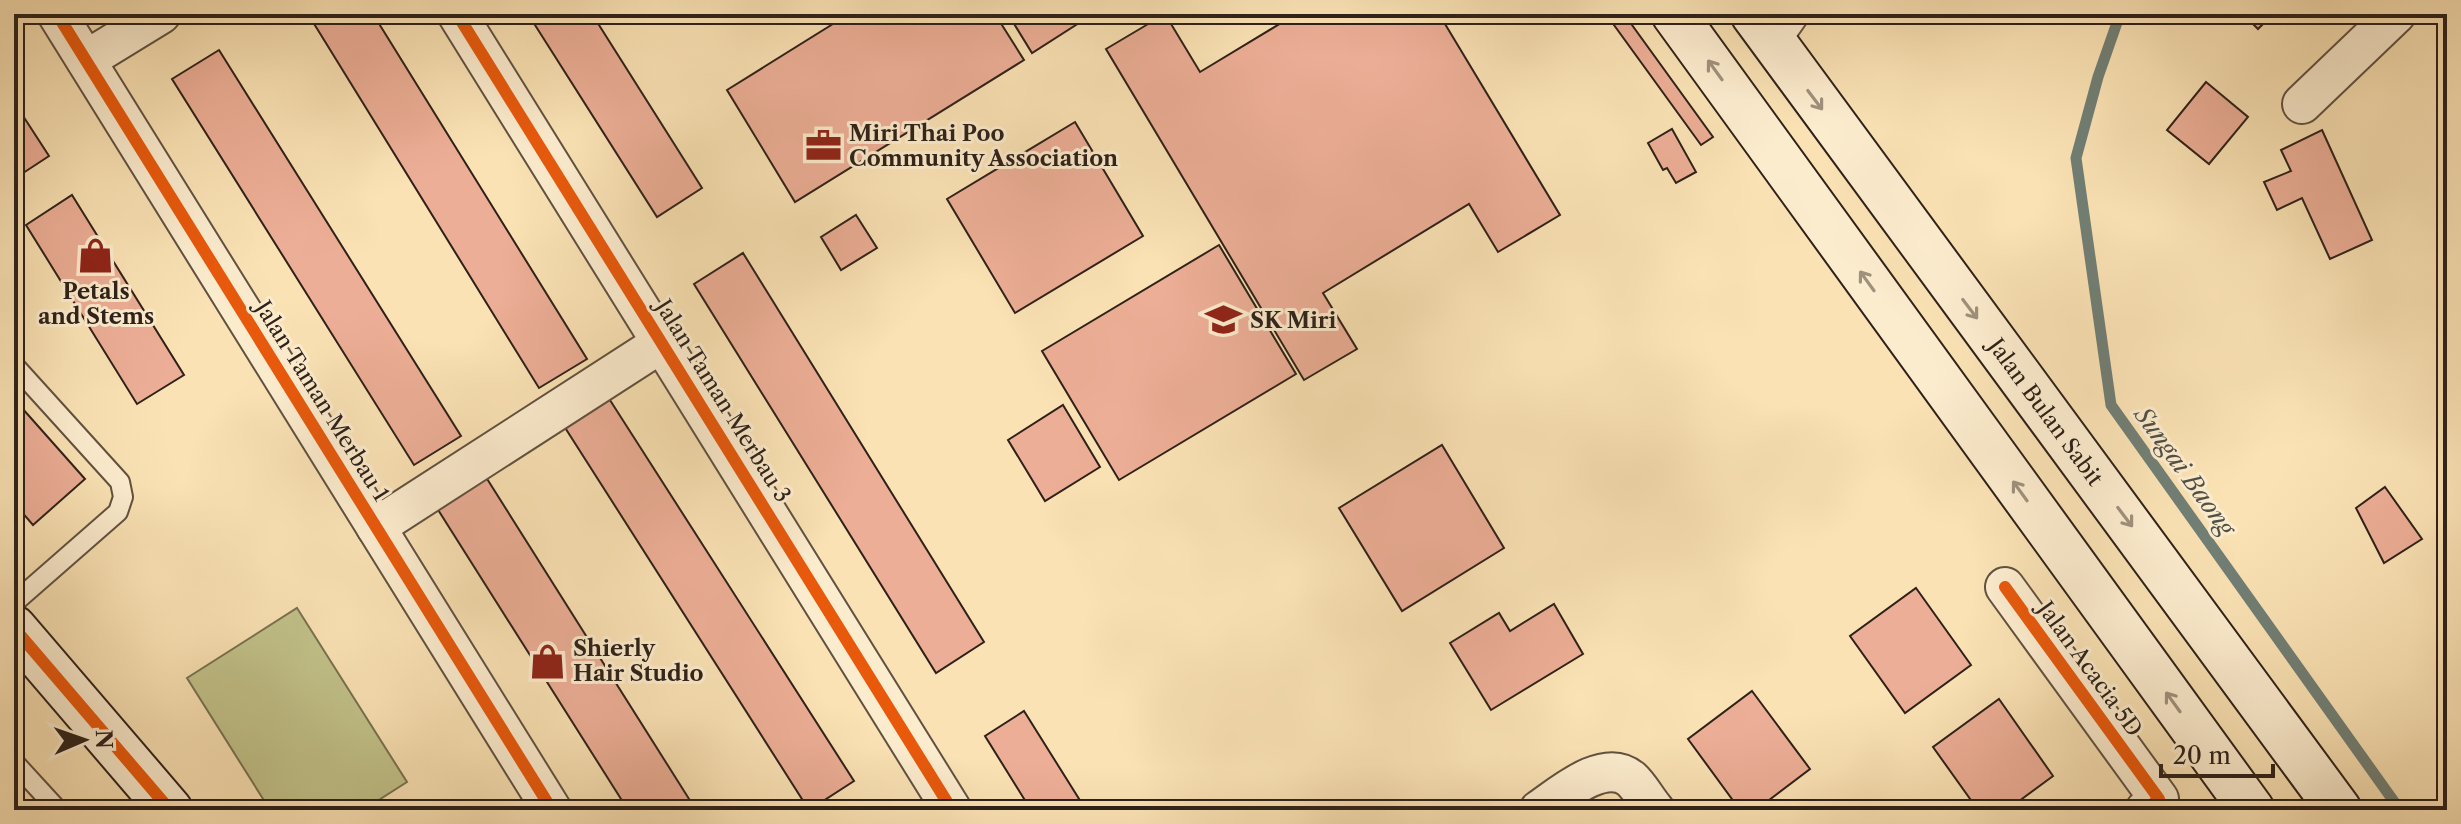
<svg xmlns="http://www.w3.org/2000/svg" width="2461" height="824" viewBox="0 0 2461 824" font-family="'Libre Caslon Text',serif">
<rect width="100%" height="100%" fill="#fae2b4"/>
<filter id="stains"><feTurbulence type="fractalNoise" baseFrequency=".0025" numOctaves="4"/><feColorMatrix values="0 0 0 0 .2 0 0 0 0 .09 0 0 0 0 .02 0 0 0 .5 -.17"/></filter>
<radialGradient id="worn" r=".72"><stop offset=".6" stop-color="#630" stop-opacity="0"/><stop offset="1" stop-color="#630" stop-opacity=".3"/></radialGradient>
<path fill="#c2c28a" stroke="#787252" stroke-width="2" d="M297,608L407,782L363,810H270L187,678Z"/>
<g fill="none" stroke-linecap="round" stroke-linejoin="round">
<path stroke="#717f75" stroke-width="11" d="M2120,14L2098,77L2076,158L2111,405L2400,810"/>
</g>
<g fill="#ecae96" stroke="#2e2119" stroke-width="2">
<path d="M308,14H373L587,359L539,388Z"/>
<path d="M528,14H592L702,188L657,217Z"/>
<path d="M849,14H995L1024,60L795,202L727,90Z"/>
<path d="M1008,14H1093L1032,53Z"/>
<path d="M1165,14L1200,72L1296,14H1439L1560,215L1498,252L1469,204L1323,293L1357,349L1304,380L1106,49Z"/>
<path d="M1606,14H1624L1713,137L1701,145Z"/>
<path d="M2243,14H2273L2258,29Z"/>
<path d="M219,50L461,436L414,465L172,79Z"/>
<path d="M2206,82L2248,117L2209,164L2167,130Z"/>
<path d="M14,102L49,156L14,179Z"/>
<path d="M1075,122L1143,236L1015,313L947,199Z"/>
<path d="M1672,129L1696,172L1676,183L1667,168L1663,170L1648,143Z"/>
<path d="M2322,130L2372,240L2330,259L2302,198L2277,210L2264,182L2291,171L2281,150Z"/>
<path d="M72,195L184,375L137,404L26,225Z"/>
<path d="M856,215L877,248L841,270L821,237Z"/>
<path d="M1219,245L1296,374L1119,480L1042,351Z"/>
<path d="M743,253L984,642L936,673L694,284Z"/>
<path d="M608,397L854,781L809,810L564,426Z"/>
<path d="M14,399L85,479L33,525L14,503Z"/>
<path d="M1063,405L1100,467L1045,501L1008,440Z"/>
<path d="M1442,445L1504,548L1402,611L1339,508Z"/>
<path d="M484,474L696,810H628L435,505Z"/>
<path d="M2385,487L2422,539L2384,563L2356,508Z"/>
<path d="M1916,588L1971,665L1905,713L1850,636Z"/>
<path d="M1554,604L1583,654L1491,710L1450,643L1499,613L1510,631Z"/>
<path d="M1752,691L1810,769L1756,810H1740L1688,739Z"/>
<path d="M1999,699L2053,776L2007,810H1978L1933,747Z"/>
<path d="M1024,711L1086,810H1031L985,736Z"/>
</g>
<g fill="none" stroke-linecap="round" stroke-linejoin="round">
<defs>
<g id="lane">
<path d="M1777,48L1801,14"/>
<path d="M14,365L120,482L123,497L118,512L14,603"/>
<path d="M14,762L58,810"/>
</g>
<g id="street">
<path d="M57,14L552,810"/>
<path d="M457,14L952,810"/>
<path d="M86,60L161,14"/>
<path d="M2302,104L2396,14"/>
<path d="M376,527L663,342"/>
<path d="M2005,587L2159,799L2145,810"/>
<path d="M1539,810C1561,795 1604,757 1631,779C1640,787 1647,801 1655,810"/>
</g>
<g id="secondary">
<path d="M1674,14L2252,810"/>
<path id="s1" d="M1753,14L2339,810"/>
<path d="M14,628L170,810"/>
</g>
</defs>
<use href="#lane" stroke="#615140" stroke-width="22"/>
<use href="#street" stroke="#615140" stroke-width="42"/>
<use href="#secondary" stroke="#2e2119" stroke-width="48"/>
<use href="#lane" stroke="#fcecce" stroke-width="18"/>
<use href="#street" stroke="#fcecce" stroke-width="38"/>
<use href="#secondary" stroke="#fcecce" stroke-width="44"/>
<defs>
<g id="cycleway">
<path d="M57,14L552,810"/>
<path d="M457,14L952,810"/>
<path d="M2005,587L2159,799L2145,810"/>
<path d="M14,628L170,810"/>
</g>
</defs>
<use href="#cycleway" stroke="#fcecce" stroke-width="17"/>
<use href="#cycleway" stroke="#e8590c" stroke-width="12"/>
</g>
<defs><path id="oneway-shaft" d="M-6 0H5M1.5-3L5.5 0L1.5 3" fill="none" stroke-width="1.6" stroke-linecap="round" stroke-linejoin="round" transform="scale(2)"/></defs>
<g stroke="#9f917d">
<use href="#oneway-shaft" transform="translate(1715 70) rotate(-126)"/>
<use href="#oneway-shaft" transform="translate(1815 100) rotate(53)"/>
<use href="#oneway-shaft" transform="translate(1867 281) rotate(-126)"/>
<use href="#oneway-shaft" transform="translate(1970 309) rotate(53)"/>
<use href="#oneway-shaft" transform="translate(2020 491) rotate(-126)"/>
<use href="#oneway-shaft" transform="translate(2125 517) rotate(53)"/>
<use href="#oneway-shaft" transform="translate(2173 702) rotate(-126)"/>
</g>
<defs>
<symbol id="office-bare" viewBox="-9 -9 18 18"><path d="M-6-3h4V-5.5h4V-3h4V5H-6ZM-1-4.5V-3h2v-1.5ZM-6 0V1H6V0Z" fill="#8f2418" stroke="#fcecce" stroke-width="2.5" paint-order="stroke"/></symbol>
<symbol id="shop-bare" viewBox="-9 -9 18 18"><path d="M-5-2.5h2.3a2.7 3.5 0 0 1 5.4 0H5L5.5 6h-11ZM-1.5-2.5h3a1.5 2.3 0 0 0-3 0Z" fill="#8f2418" stroke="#fcecce" stroke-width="2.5" paint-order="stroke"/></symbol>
<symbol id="school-bare" viewBox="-9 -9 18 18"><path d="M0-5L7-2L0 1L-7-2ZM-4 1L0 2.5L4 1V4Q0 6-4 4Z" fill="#8f2418" stroke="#fcecce" stroke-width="2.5" paint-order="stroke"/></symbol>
</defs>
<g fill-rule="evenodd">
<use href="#office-bare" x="798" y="120" width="51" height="51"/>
<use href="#shop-bare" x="70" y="230" width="51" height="51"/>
<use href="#school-bare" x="1198" y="294" width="51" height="51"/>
<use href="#shop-bare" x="522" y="636" width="51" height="51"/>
</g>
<g text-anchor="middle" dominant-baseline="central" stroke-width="6" stroke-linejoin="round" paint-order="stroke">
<g font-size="22" font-weight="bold" fill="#2e2119" stroke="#fcecce" text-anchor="start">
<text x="849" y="133">Miri Thai Poo<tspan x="849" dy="25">Community Association</tspan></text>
<text x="96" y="291" text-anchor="middle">Petals<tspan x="96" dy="25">and Stems</tspan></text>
<text x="1250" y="320">SK Miri</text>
<text x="573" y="648">Shierly<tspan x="573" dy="25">Hair Studio</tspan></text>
</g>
<g font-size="22" fill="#2e2119" stroke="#fcecce">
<text transform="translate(322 401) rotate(58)">Jalan Taman Merbau 1</text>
<text transform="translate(723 401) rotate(58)">Jalan Taman Merbau 3</text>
<text stroke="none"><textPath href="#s1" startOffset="494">Jalan Bulan Sabit</textPath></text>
<text transform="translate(2090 669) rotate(54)">Jalan Acacia 5D</text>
</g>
<g font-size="24" font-style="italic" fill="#505047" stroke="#fcecce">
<text transform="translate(2185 471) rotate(54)">Sungai Baong</text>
</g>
</g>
<rect width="2461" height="824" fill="none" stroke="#fae2b4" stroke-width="48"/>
<rect x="16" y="16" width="2429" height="792" fill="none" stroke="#2e2119" stroke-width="4"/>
<rect x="24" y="24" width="2413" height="776" fill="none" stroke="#2e2119" stroke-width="2"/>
<g transform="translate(84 740) rotate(88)" stroke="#fcecce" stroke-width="6" paint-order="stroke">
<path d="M0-6L14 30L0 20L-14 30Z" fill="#2e2119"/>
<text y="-12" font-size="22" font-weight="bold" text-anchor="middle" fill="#2e2119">N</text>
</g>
<path d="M2161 764v12h112v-12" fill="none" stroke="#2e2119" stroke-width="4"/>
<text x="2173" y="764" font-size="24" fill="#2e2119" stroke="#fcecce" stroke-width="6" paint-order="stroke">20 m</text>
<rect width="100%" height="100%" filter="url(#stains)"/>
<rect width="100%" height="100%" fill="url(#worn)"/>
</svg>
